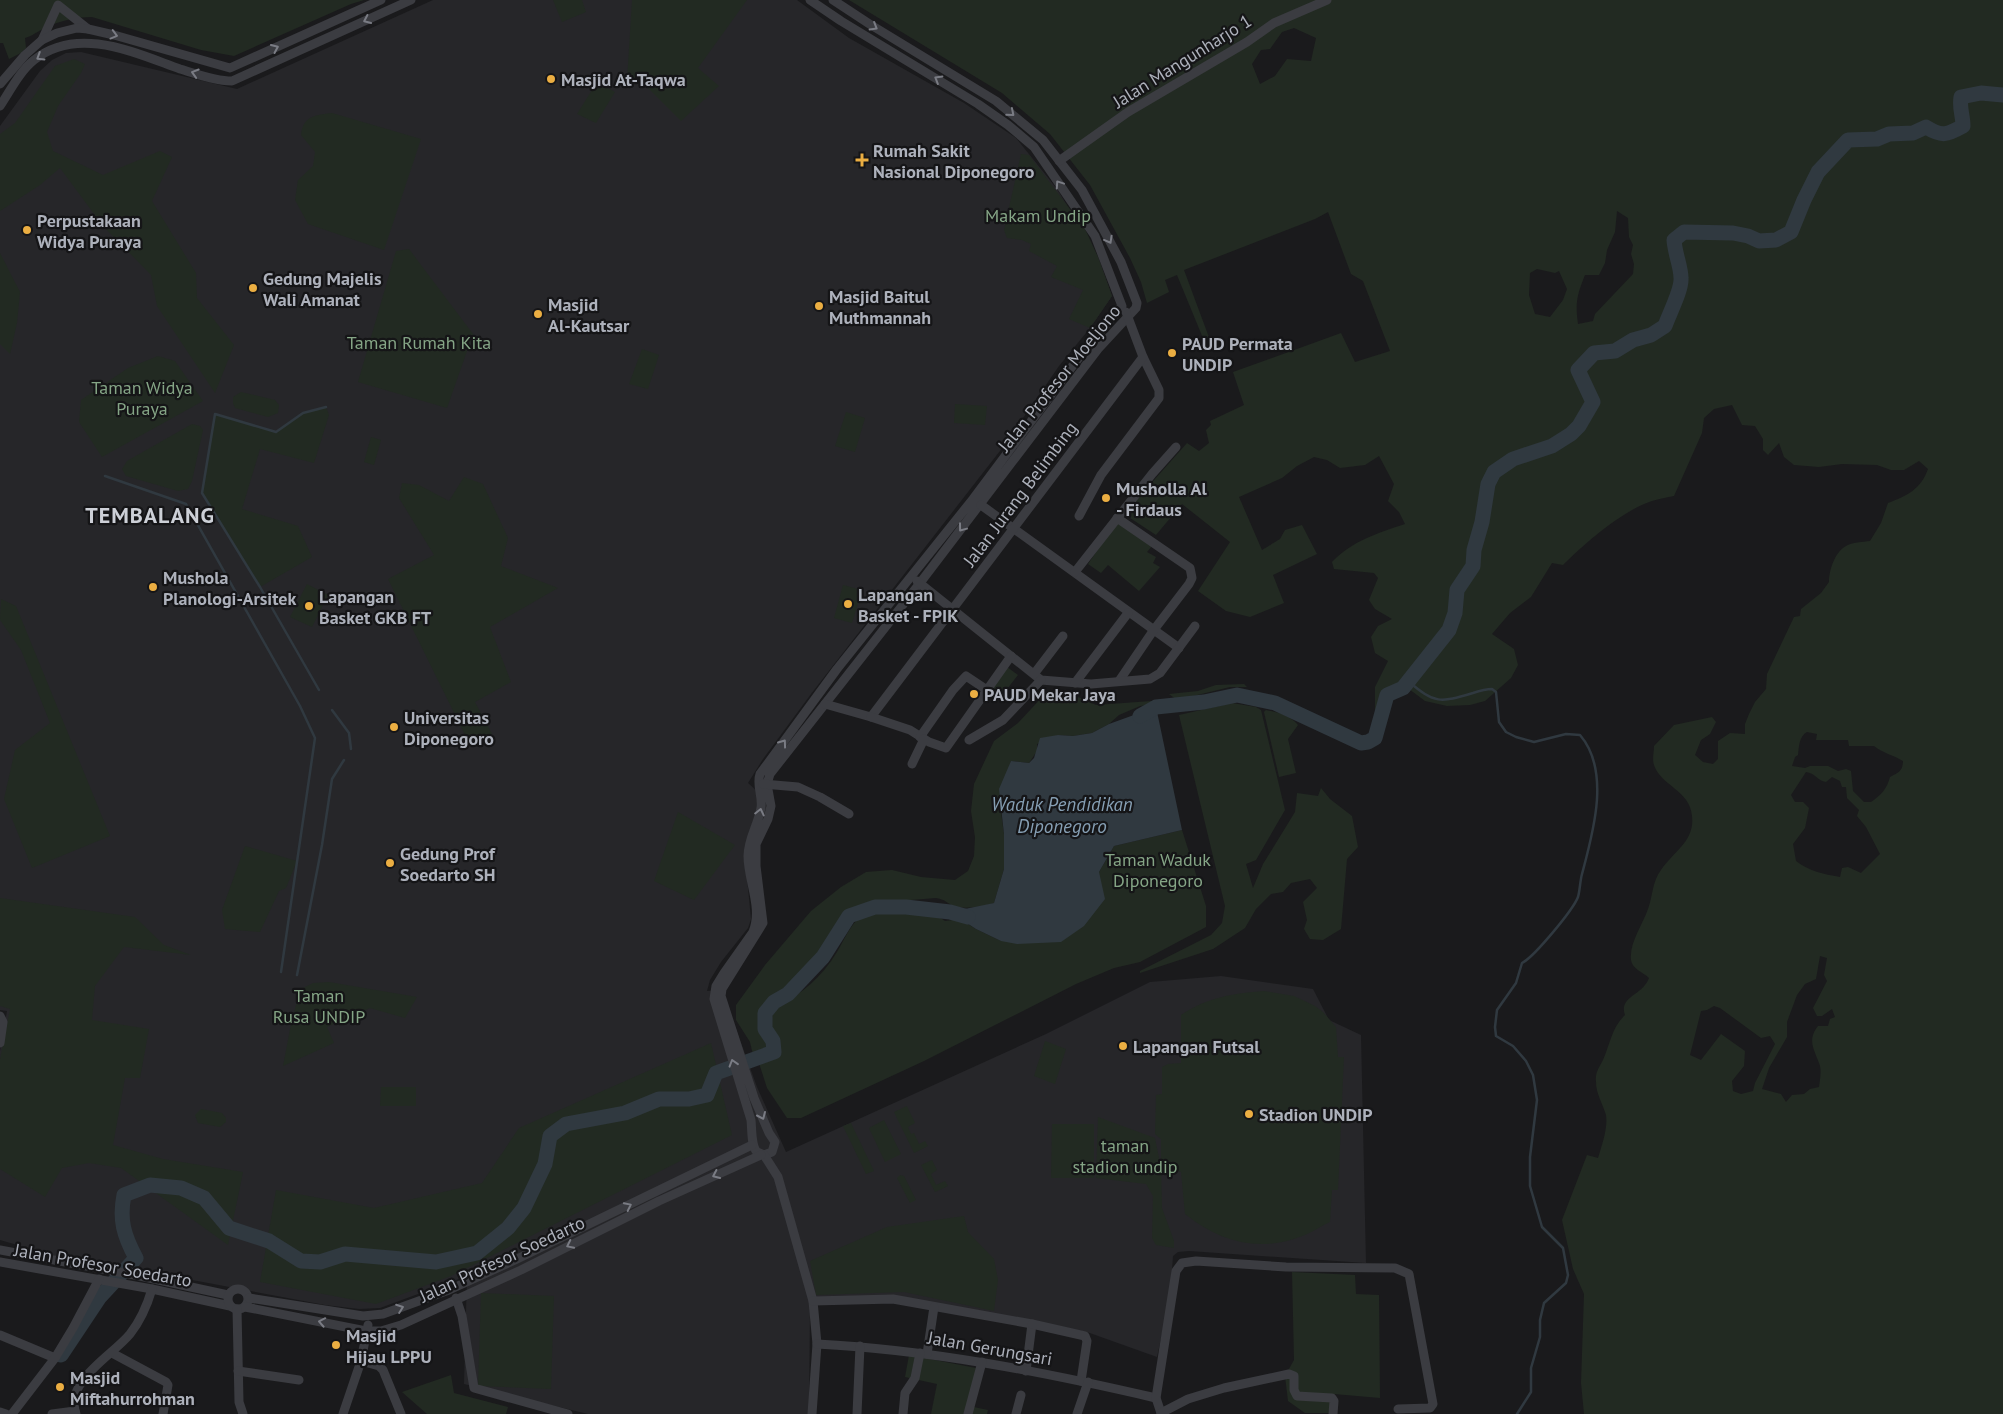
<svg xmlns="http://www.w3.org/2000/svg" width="2003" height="1414" viewBox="0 0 2003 1414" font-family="'PT Sans',sans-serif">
<rect width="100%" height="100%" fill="#1a1a1c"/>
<path fill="#262629" d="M433,0H797L849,38L964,103L1016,138L1057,189L1098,257L1112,296L1090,328L1059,366L1003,447L811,694L763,759L748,783L757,791L759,804L750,830L745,857L751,919L748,928L721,962L710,980L707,991L722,990L757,1087L786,1152L1046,1034L1150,982L1221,976L1313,989L1329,1020L1361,1035L1366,1263L1189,1251L1178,1252L1173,1256L1170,1297L1157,1357L1087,1332L995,1314L834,1297L810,1307L809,1414H588L464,1384L467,1276L380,1308L359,1309L325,1305L171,1276L69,1260L0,1240V1051L7,1011L0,1010V126L40,71L52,60L66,53L81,52L237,89Z"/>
<g fill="#222a22" fill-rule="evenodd">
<path d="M0,0H364L351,4L234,56L201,50L92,17C78,17 64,20 51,25C42,28 35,35 25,38L26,48L21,53L9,59L3,43H0Z"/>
<path d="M553,0H582L586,12L562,22Z"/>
<path d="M632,0H747L698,68L719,86L681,121L639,79L627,81Z"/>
<path d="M849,0H2003V1414H1584L1581,1383L1584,1294L1573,1269L1562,1220L1587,1155L1598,1158C1602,1145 1608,1128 1606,1115C1603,1104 1596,1094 1596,1082C1595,1072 1599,1068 1603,1060C1610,1044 1612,1027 1625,1015C1619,999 1638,995 1645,985C1647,983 1648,980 1649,978C1643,972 1632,969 1631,960C1629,943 1643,924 1648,909C1653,895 1652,882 1661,870C1674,851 1695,841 1692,816C1690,790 1661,786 1654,765C1652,760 1654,752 1654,746L1674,725L1712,717L1716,722L1710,734L1701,740L1695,755L1703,762L1713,764L1718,759V741L1730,733L1745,734V724L1749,714L1755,702L1766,689L1767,674L1794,617L1800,616L1801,609L1821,593L1829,582C1829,570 1835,552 1846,546C1852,542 1863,542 1870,541L1881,523L1888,503C1907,496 1921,489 1928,469L1919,461L1904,470H1891L1877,465L1842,464L1819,467L1794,465L1784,457L1779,443L1768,455L1763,450V439L1755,426L1742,425L1732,405L1714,409L1704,418L1702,433L1674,496C1667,497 1659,499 1652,501C1623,510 1584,544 1563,565L1552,563L1531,597L1510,613L1492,634L1514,649L1518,665L1511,678L1485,701L1470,705L1447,706L1425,701L1409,689L1391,697L1388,709L1375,711V687L1388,661L1375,653L1371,637L1378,626L1392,619L1375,609L1369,600L1378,578L1374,573L1334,569L1332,562C1352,541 1378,533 1405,524L1399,512L1388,501L1394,484L1379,456L1365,465L1340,468L1327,460L1314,457L1297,466L1282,478L1239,497L1262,550L1280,539L1285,530L1302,525L1317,554L1273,575L1284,603L1250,617L1226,611L1198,591L1230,542L1182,504L1156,535L1124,514L1187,443L1199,451L1209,443L1206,430L1211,425L1210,421L1244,405L1233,372L1341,333L1355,362L1390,351L1363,281L1351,274L1328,212L1315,219L1184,270L1210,340L1205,343L1177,275L1165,280L1169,292L1147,303L1141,282L1130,258L1090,185L1050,134L1002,93ZM1294,28L1316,38L1311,61L1287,59L1275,76L1260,84L1252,64L1261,50L1270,49L1282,32ZM1617,211L1628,218L1629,237L1633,245L1631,254L1634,264L1633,274L1595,314L1593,321L1578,324C1575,303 1577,295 1585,275H1599L1605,263L1607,250L1615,232ZM1537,269L1555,273L1559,271L1567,289L1563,300L1550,317L1535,314L1529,295L1530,273ZM1807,732L1817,734L1816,740H1848L1849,746H1874C1883,753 1893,755 1903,761C1903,771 1898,773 1890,777C1887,789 1881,795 1871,802H1864L1853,791L1851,771L1846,769L1838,771L1828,766H1810L1805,768L1792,766L1795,757L1798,755C1799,747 1799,736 1807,732ZM1806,772C1815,773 1818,781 1826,782L1832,777L1840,781L1842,787H1846L1847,798L1859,810L1857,816L1866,827L1880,854L1861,873L1848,867L1842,868L1840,877C1823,874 1809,871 1796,861L1793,844L1805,828L1809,808L1803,802H1795L1791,795ZM1820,956L1827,958L1824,975L1827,981L1813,1008L1817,1016H1822L1832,1009L1835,1017L1830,1019L1828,1026H1818C1807,1040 1814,1049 1819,1063C1822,1070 1820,1079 1819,1087L1810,1089L1804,1094L1792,1095L1786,1102L1781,1094L1762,1089L1769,1068L1787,1037V1022L1797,995L1805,984L1816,979ZM1714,1006L1720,1008L1761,1038L1770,1036L1775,1044L1755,1083L1753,1091L1741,1094L1733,1091L1732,1081L1744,1066L1745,1051L1721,1034L1701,1060L1690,1055L1701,1011L1707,1010Z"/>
<path d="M74,59L85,64L81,73L58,106L47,132L53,151L103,175L160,151L172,157L152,201L196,273L197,298L234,345L215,393L157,306L151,275L103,226L60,168L40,185L0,211V134L15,123L55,66Z"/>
<path d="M597,82L615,92L596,123L577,114Z"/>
<path d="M332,113L421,139L384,250L308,224L295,200L298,180L313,166L315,152L301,135C303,116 315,115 332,113Z"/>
<path d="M1021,154L1029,155L1085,229L1098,257L1112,296L1090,328L1069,319L1083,290L1051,277L1057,266L1029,251L1031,244L1022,240L1007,238L1004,230Z"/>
<path d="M409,249L473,334L447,408L358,382L396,251Z"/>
<path d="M0,253L20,292L17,323L10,354L0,344Z"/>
<path d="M642,349L659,355L648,389L629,384Z"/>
<path d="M158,356L175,361L203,401L102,457L79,422L81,400L128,368Z"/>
<path d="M241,392L275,400L279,405L278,413L268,417L235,408L233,403V397Z"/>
<path d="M955,404L987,406L985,425L954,423Z"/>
<path d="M326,407L329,415L314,463L260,449L242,509L298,526L312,557L260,587L202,493L215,414L276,432L303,413Z"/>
<path d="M846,412L865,418L855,452L835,446Z"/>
<path d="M192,424L200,426L203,430L192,481L188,489L178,491L126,476L122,469L127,461Z"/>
<path d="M371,437L381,440L374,465L364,462Z"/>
<path d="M464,477L483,484L508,538L501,566L558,588L490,627L511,682L475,702L492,734L470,745L388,579L434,555L399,498L402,483L419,485L449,501Z"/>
<path d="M1116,523L1122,524L1152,546L1147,552L1156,557L1153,563L1160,567L1139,591L1108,565L1101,573L1088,564Z"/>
<path d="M307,584L328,595L312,627L290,617Z"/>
<path d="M843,585L862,590L852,623L834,618Z"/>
<path d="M1,599L16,606L110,836L32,868L4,799L15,750L50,723L21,650L0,620Z"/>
<path d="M1007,667L1018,675L996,703L986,696Z"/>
<path d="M1244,684L1247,687H1230L1177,700L1169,694L1198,691L1216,685Z"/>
<path d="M1057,692L1081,698L1096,705L1165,700V703L1140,706L1119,715L1109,724L1092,733L1073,736L1058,735L1037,744V751L1029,763L1011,761L999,798L1004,834V869L994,903C985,906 964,910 954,906C946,903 947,900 936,898L873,903L845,911L821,953L786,988L772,998L762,1011L763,1034L769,1047L753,1055L750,1042L736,1020V1005L765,965L811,911L841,887L866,872L892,870L921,877L955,880L968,871L974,856L975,837L971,811L974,784L994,741L1018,723L1045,694Z"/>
<path d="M1232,703L1256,707L1261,710L1285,810L1256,860L1246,864L1253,888L1263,864L1295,812L1297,793L1318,796L1321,788L1330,799L1352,816L1358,847L1347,859L1341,929L1323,940L1310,939L1304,929L1307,920L1303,902L1317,888L1310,879L1291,883L1283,892L1271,894L1256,909L1245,928L1213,949L1140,973V971L1211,935L1222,923L1225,906L1179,715Z"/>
<path d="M1266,710C1280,713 1289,715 1298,725L1288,739L1296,773L1279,777L1264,712Z"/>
<path d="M678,812L735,845L694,900L654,881Z"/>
<path d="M1182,830L1206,906V927L1140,962L1114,968L1076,984L924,1061L801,1118H787L767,1088L759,1063L779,1055L777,1038L769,1026L775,1007C801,995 822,977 837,952C843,942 849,928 857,920C871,905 930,909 945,921L960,919L976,929L1001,941L1099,872L1114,846Z"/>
<path d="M245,846L297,861L286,888L279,891L260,932L225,929L222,910Z"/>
<path d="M0,898L135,917L164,945L191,955L124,947L95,986L92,1020L149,1029L140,1078H125L113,1145L163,1159L243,1172L228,1245L121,1168L89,1163L62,1168L45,1197L0,1169V1059L10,1009L0,1006Z"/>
<path d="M329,982L417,997L405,1018L370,1008L327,1027L334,1043L283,1066L292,1019L301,989L313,983Z"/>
<path d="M1264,991L1294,996L1315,1006L1323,1012L1336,1027L1338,1057H1344L1338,1190H1332L1330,1222C1320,1226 1312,1233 1302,1236C1259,1253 1220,1242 1185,1214L1181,1172L1161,1164V1139L1155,1134L1156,1095L1162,1094V1067L1168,1064L1181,1063V1015C1206,998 1234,993 1264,991Z"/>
<path d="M1045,1041L1066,1049L1055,1084L1034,1076Z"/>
<path d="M711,1043L732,1135L451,1276L376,1304L260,1282L276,1190L374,1208L482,1183L519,1128Z"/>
<path d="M381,1087H416V1106H380Z"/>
<path d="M907,1106L915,1123L908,1127L911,1134L914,1133L919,1144L925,1141L928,1146L914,1153L894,1112Z"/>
<path d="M201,1109L222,1113L226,1118V1122L220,1127L198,1123L195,1115Z"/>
<path d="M1098,1117L1155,1138L1161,1168L1162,1208L1174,1241V1248L1156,1245L1152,1238L1153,1196L1146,1184L1096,1178Z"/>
<path d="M884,1120L901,1154L885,1162L869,1128Z"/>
<path d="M851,1123L874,1171L866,1174L843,1126Z"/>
<path d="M1052,1124H1094V1178H1051Z"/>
<path d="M932,1160L937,1170L931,1174L936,1185L945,1181L948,1186L935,1192L921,1165Z"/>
<path d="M900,1175L904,1176L916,1200L910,1203L897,1178Z"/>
<path d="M964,1216L968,1232L994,1259L998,1280L994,1311L904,1292L816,1295L810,1261L887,1227Z"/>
<path d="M1292,1272L1355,1275L1356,1294L1379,1295L1380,1398L1334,1394L1333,1413H1305L1288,1401L1285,1376L1294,1360Z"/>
<path d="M481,1293L554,1296L551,1389L478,1386Z"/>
<path d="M909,1355L976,1368L969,1406L988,1410L987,1414H931L937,1384L905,1377Z"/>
<path d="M451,1375L454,1393L508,1407L506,1414H427L402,1392Z"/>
</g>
<path fill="#303940" d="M1156,707L1182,830L1114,846L1099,872L1105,899L1084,926L1061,942L1017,944L1001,941L976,929L950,912L994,903L1004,869V834L999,789L1011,761L1029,763L1034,758L1040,738L1058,735L1073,736L1092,733L1109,724Z"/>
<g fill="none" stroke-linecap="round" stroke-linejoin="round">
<g stroke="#303940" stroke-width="2.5">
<path d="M105,476L186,504L300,706L315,738L281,972"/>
<path d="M1408,681C1435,704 1440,703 1473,693C1479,691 1485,689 1492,689L1496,692L1499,722L1506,732L1516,737L1534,742L1566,734L1580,735C1611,771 1593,833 1582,874C1580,881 1580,890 1578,897C1573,910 1534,957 1522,963L1516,983L1497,1010L1495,1027L1496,1036L1513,1046L1526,1061L1533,1075L1537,1100L1530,1157V1186L1542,1227L1563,1248L1568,1275L1566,1283L1544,1303L1540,1320V1337L1531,1368V1392L1517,1414"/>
<path d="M319,690L260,587L202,493L215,414L276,432L303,413L326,407"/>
<path d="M332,710L349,733L351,749"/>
<path d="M297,975L322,845L332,779L344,760"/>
</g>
<g stroke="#303940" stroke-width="15">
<path d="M1140,716L1156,707L1204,702L1237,695L1275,703L1361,743L1368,742L1375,738L1387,695L1403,688L1449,630L1455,613L1457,590L1473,566L1474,550L1482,522L1488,484L1494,472L1513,459L1552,446L1571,434L1579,426L1593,402L1578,370L1594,353L1615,351L1633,340L1651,335L1665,326C1669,314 1682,290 1681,278C1681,267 1675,254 1674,240L1684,232L1733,233L1748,236L1759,241L1776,240L1791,232L1804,200L1818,172L1848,140L1877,139L1889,134L1913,133L1926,127C1942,137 1947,135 1963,126C1963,115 1959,108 1961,97L1981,93L2003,95"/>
<path d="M61,1355L99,1298L136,1258C124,1236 119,1220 124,1195L150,1185L181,1188L204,1198L229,1228L269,1241L301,1261L320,1262L345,1254L436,1262L477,1253L508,1228L524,1208L545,1164L550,1136L566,1124L625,1113L659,1099H689L707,1095L716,1073L774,1052L773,1041L765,1029V1013L774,1002L788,994L823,957L849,916L875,907H906L950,912L968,917"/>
</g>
<g stroke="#3b3c41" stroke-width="9">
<path d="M810,0L841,21L978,104L1008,125L1034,147L1095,236L1122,306L1080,356L973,499L837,669L760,774C756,785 763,796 761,808C758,825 748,839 748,856C748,881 763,908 753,932L724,973L716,986L714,999L751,1120C752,1129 751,1146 757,1152L764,1155L772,1152L775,1142L769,1133L754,1098L721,996L722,989L763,923L756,866V844L768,819L771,806L767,784L770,774L920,583L1098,349L1136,308L1137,303L1121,262L1082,190L1043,140L996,101L871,25L833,0"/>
<path d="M42,40L58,5L88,29"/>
<path d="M0,84L25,55L42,40L57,33L77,28L88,29L114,35L230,68L381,0"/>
<path d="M0,106C10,91 20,71 34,60C78,25 135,53 180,69C197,74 215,81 232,81L411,0"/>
<path d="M1059,161L1128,112L1247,42L1274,23L1327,0"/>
<path d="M981,505L1179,648"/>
<path d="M1079,516L1101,475L1159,398V390L1143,357"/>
<path d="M1117,518L1190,568L1192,578L1189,584L1153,631L1119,681"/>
<path d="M1075,572L1152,474L1176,447"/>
<path d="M917,581L1041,680L1091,684L1150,679L1160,673L1195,626"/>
<path d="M1034,674L1063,636"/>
<path d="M1075,683L1128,613"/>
<path d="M825,704L871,717L1143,357L1126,312"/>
<path d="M871,717L910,730L929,742L946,748L1011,656"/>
<path d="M920,737L953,690L966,676L987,690"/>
<path d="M969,740L1003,720L1041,680"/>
<path d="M912,764L924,739"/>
<path d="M763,784L798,787L820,797L849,814"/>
<path d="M0,1016L3,1022L0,1043"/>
<path d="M764,1155L778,1177L813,1301L817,1344L812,1414"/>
<path d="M0,1250L140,1276L228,1295"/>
<path d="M0,1262L152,1289L230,1306"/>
<circle cx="238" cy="1299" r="10"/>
<path d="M249,1298L363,1316L383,1314L449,1290L515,1260L752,1145"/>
<path d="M456,1298L462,1316L474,1388L568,1414"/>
<path d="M813,1301L893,1299L1032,1324L1026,1371"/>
<path d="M245,1307L366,1331H381L401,1325L521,1270L659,1201L761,1155"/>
<path d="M237,1309L239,1402L243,1414"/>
<path d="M1032,1324L1085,1336L1087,1341L1081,1381"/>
<path d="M0,1335L55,1358"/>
<path d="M817,1344C932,1350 1044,1372 1156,1398"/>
<path d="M112,1353L166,1382L168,1385L163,1414"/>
<path d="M927,1354L934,1307"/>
<path d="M361,1361L379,1366L383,1370L401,1414"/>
<path d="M238,1371L299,1380"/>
<path d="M0,1412L6,1414"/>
<path d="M1161,1413L1156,1398L1176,1271L1182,1263L1196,1261L1286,1267L1395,1268L1409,1274L1433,1404L1430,1408L1398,1409"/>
<path d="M1161,1413L1188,1399L1224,1388L1289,1374L1294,1376V1390L1297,1396L1332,1398L1334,1401L1333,1414"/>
<path d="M12,1414L55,1358L73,1328L99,1279"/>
<path d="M52,1414L75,1411"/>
<path d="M76,1414C64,1381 112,1356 130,1334C141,1320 147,1306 152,1289"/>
<path d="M343,1414L361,1361L368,1325"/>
<path d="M857,1414L860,1346"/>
<path d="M903,1414L905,1393L915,1378L920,1353"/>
<path d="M968,1414L982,1362"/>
<path d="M1016,1414L1021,1395"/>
<path d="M1077,1414L1088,1382"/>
</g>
</g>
<defs><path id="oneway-chevron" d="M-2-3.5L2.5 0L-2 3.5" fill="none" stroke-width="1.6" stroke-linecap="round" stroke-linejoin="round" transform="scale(1.25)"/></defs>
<g stroke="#7a7c84">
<use href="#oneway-chevron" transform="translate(367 20) rotate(155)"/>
<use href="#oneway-chevron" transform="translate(874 27) rotate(31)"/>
<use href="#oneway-chevron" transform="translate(114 35) rotate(15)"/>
<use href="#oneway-chevron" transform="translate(275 48) rotate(-24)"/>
<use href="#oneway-chevron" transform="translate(40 57) rotate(148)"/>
<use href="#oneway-chevron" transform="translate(195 73) rotate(-163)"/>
<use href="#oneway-chevron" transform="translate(938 79) rotate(-149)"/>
<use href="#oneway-chevron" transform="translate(1011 113) rotate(40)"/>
<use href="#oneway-chevron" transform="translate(1059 184) rotate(-124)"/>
<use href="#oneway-chevron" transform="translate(1109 240) rotate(61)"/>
<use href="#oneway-chevron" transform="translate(962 528) rotate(127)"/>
<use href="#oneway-chevron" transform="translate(783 743) rotate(-54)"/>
<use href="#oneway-chevron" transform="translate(760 812) rotate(-77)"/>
<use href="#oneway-chevron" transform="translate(733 1063) rotate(-107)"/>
<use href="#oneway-chevron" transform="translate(762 1116) rotate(66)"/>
<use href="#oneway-chevron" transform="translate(716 1175) rotate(155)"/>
<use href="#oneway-chevron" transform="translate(628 1206) rotate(-26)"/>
<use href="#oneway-chevron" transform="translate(570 1245) rotate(154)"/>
<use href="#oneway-chevron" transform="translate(400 1308) rotate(-20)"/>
<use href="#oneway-chevron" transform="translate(322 1322) rotate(-169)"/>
</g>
<g fill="#ebae42" stroke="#151517" stroke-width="2">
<circle cx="551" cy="79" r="5"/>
<path d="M859.5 152.5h5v5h5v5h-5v5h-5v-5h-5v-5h5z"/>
<circle cx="27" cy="230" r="5"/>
<circle cx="253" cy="288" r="5"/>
<circle cx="819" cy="306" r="5"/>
<circle cx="538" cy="314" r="5"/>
<circle cx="1172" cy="353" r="5"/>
<circle cx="1106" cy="498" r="5"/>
<circle cx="153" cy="587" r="5"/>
<circle cx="848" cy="604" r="5"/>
<circle cx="309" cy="606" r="5"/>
<circle cx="974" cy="694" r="5"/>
<circle cx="394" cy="727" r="5"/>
<circle cx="390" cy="863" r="5"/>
<circle cx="1123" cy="1046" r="5"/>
<circle cx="1249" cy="1114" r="5"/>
<circle cx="336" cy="1345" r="5"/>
<circle cx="60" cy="1387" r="5"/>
</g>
<g text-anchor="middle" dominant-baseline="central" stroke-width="4.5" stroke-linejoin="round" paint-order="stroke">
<g font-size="18" fill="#adb1bb" stroke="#151517">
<text transform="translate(1182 61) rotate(-32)">Jalan Mangunharjo 1</text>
<text transform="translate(1059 378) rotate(-51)">Jalan Profesor Moeljono</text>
<text transform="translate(1020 494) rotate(-53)">Jalan Jurang Belimbing</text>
<text transform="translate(502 1259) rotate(-25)">Jalan Profesor Soedarto</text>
<text transform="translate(103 1265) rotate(10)">Jalan Profesor Soedarto</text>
<text transform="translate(990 1348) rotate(10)">Jalan Gerungsari</text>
</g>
<g font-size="18" font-weight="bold" fill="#adb1bb" stroke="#151517" text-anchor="start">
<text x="561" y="79">Masjid At-Taqwa</text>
<text x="873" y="150">Rumah Sakit<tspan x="873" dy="21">Nasional Diponegoro</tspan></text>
<text x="37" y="220">Perpustakaan<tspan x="37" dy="21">Widya Puraya</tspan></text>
<text x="263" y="278">Gedung Majelis<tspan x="263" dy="21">Wali Amanat</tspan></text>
<text x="829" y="296">Masjid Baitul<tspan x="829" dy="21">Muthmannah</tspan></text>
<text x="548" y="304">Masjid<tspan x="548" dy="21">Al-Kautsar</tspan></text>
<text x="1182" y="343">PAUD Permata<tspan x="1182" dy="21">UNDIP</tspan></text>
<text x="1116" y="488">Musholla Al<tspan x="1116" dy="21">- Firdaus</tspan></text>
<text x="163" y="577">Mushola<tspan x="163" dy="21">Planologi-Arsitek</tspan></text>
<text x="858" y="594">Lapangan<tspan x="858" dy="21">Basket - FPIK</tspan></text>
<text x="319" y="596">Lapangan<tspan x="319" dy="21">Basket GKB FT</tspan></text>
<text x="984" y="694">PAUD Mekar Jaya</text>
<text x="404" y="717">Universitas<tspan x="404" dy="21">Diponegoro</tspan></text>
<text x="400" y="853">Gedung Prof<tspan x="400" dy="21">Soedarto SH</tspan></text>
<text x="1133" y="1046">Lapangan Futsal</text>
<text x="1259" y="1114">Stadion UNDIP</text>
<text x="346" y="1335">Masjid<tspan x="346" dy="21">Hijau LPPU</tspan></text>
<text x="70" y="1377">Masjid<tspan x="70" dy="21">Miftahurrohman</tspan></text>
</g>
<g font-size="18" fill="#85a586" stroke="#151517">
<text x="1038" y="215">Makam Undip</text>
<text x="419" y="342">Taman Rumah Kita</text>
<text x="142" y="387">Taman Widya<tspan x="142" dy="21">Puraya</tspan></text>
<text x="1158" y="859">Taman Waduk<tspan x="1158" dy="21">Diponegoro</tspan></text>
<text x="319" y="995">Taman<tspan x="319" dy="21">Rusa UNDIP</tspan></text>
<text x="1125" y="1145">taman<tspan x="1125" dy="21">stadion undip</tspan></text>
</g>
<g font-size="19" font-style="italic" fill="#869fb4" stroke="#151517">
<text x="1062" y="804">Waduk Pendidikan<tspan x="1062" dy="22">Diponegoro</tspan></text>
</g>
<g font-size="22" font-weight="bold" letter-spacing="1" fill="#cdd0d7" stroke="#151517">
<text x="150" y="515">TEMBALANG</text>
</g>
</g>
</svg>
